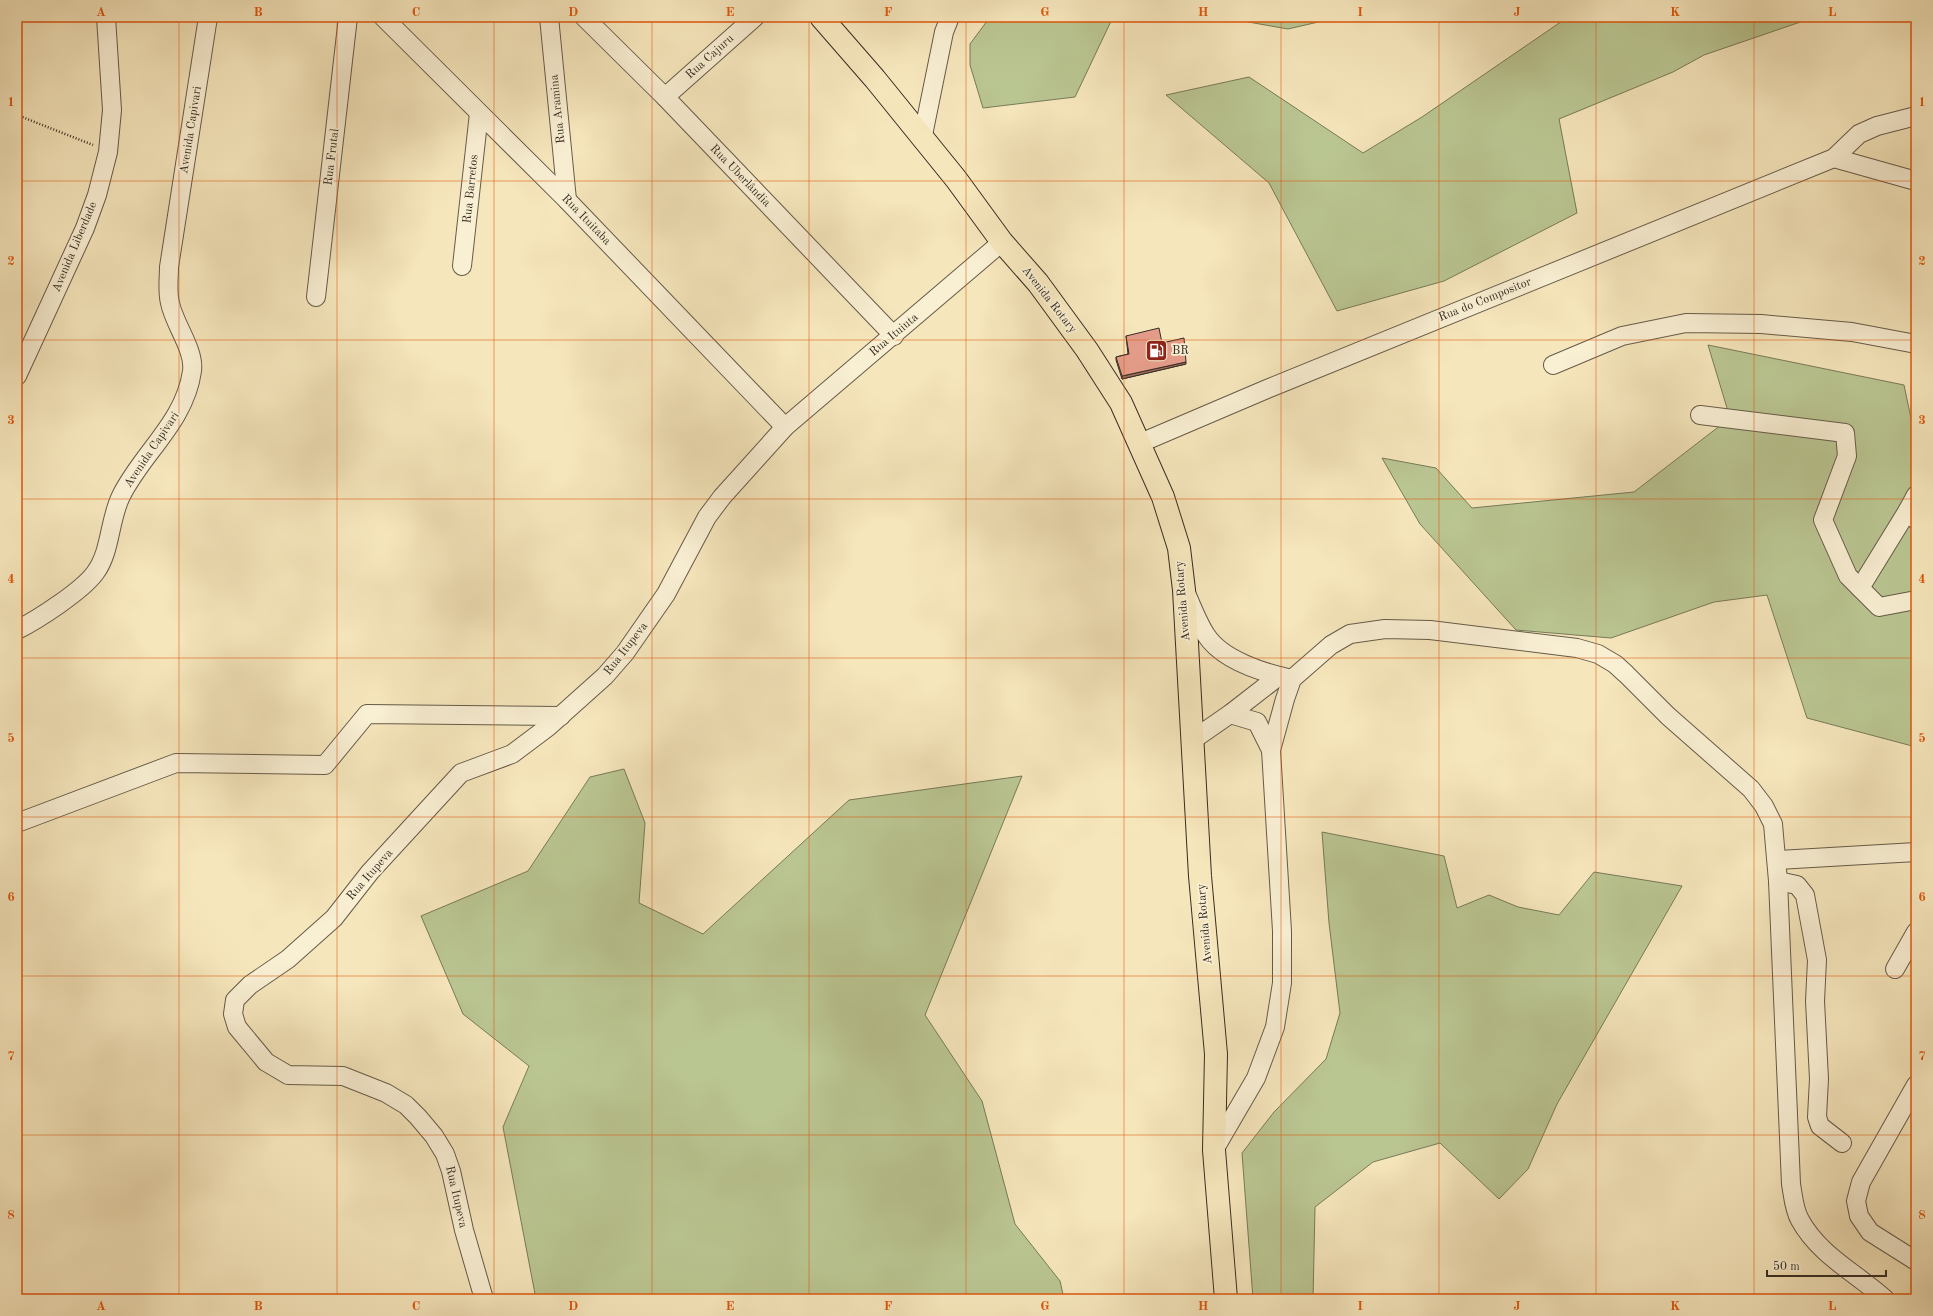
<svg xmlns="http://www.w3.org/2000/svg" width="1933" height="1316" viewBox="0 0 1933 1316" font-family="'Old Standard TT',serif">
<rect width="100%" height="100%" fill="#f6e6bc"/>
<filter id="stains"><feTurbulence type="fractalNoise" baseFrequency=".005" numOctaves="4"/><feColorMatrix values="0 0 0 0 .2 0 0 0 0 .09 0 0 0 0 .02 0 0 0 .5 -.17"/></filter>
<radialGradient id="worn" r=".72"><stop offset=".6" stop-color="#630" stop-opacity="0"/><stop offset="1" stop-color="#630" stop-opacity=".3"/></radialGradient>
<g fill="#bac692" stroke="#787a5a">
<path d="M990,17H1113L1075,97L983,108L970,65V44Z"/>
<path d="M1220,17H1331L1327,20L1288,29Z"/>
<path d="M1568,17H1815L1704,55L1673,72L1559,119L1577,213L1444,281L1337,311L1269,183L1166,95L1249,77L1363,153L1422,117Z"/>
<path d="M1708,345L1904,385L1916,442V747L1807,718L1767,595L1714,602L1611,638L1516,630L1420,524L1382,458L1436,468L1472,508L1634,492L1730,418Z"/>
<path d="M624,769L645,823L639,903L703,934L849,800L1022,776L925,1015L982,1101L1015,1224L1060,1281L1064,1299H536L503,1127L529,1066L463,1014L421,916L528,871L590,777Z"/>
<path d="M1322,832L1444,856L1457,908L1489,895L1518,907L1559,915L1594,872L1682,886L1557,1104L1528,1169L1499,1199L1440,1143L1373,1162L1315,1207L1313,1299H1253L1242,1153L1274,1112L1326,1059L1340,1013L1329,923Z"/>
</g>
<g fill="none" stroke-linecap="round" stroke-linejoin="round">
<defs>
<g id="minor">
<path d="M383,17L567,200L785,427"/>
<path d="M549,17L567,200"/>
<path d="M584,17L665,97L894,336"/>
<path d="M665,97L755,17"/>
<path d="M922,140L944,32L950,17"/>
<path d="M1834,158L1916,181"/>
<path d="M462,266L479,113"/>
<path d="M316,297L348,17"/>
<path d="M1553,365L1622,336L1686,323L1761,324L1852,332L1916,344"/>
<path d="M17,376L85,228L97,195L108,152L112,110L106,17"/>
<path d="M1700,415L1845,433L1847,456L1823,520L1848,576L1879,607L1916,600"/>
<path d="M1138,444L1267,389L1834,158L1859,134L1877,126L1916,116"/>
<path d="M1915,519L1908,510L1916,495"/>
<path d="M1860,588L1908,510"/>
<path d="M1186,593C1192,607 1198,623 1206,635C1222,660 1264,673 1292,679"/>
<path d="M17,630C37,620 82,591 95,573C111,552 109,520 121,496C142,453 185,422 192,371C195,350 174,324 170,303C167,291 169,279 169,267L208,17"/>
<path d="M1230,714L1257,722L1271,750"/>
<path d="M1194,739L1230,714L1279,676"/>
<path d="M17,823L176,763L325,765L367,714L561,716"/>
<path d="M1777,860L1916,852"/>
<path d="M1778,881L1797,885L1805,895L1817,960L1815,1001L1819,1079L1817,1117L1820,1126L1842,1143"/>
<path d="M1895,969L1916,932"/>
<path d="M1916,1085L1861,1182L1856,1201L1859,1216L1870,1232L1916,1261"/>
<path d="M1214,1150L1256,1078L1275,1027L1282,983V931L1271,750L1285,699L1292,679L1331,645L1350,634L1385,629L1430,630L1577,648L1598,654L1615,664L1626,674L1668,716L1751,789L1764,806L1773,824L1778,881L1791,1184C1793,1195 1794,1210 1800,1220C1819,1255 1856,1273 1885,1299"/>
<path d="M484,1299L464,1230L451,1171L445,1154L434,1136L418,1117L406,1105L386,1093L343,1076L288,1075L266,1062L237,1027L233,1014L235,1000L250,985L288,959L334,918L370,872L461,773L512,754L548,727L605,676L625,653L666,594L707,517L722,497L785,427L1002,242"/>
</g>
<path id="major" d="M821,17L875,79L956,179L1002,242L1038,283L1087,350L1121,403L1163,497L1179,548L1184,590L1200,876L1216,1054L1214,1150L1226,1299"/>
</defs>
<use href="#minor" stroke="#665b49" stroke-width="20"/>
<use href="#major" stroke="#362d23" stroke-width="24"/>
<path stroke="#362d23" stroke-width="2.5" stroke-dasharray="1 2" stroke-linecap="butt" d="M17,115L93,145"/>
<use href="#minor" stroke="#f9efd3" stroke-width="18"/>
<use href="#major" stroke="#f6e6bc" stroke-width="22"/>
</g>
<path fill="#c38676" stroke="#362d23" d="M1126,336L1162,343L1186,364L1122,379L1116,360V357L1128,354Z"/>
<path fill="#9f6d60" stroke="#362d23" d="M1186,362V364L1122,379V376Z"/>
<path fill="#e39c89" stroke="#362d23" d="M1159,328L1162,343L1184,338L1186,362L1122,376L1116,357L1129,354L1126,336Z"/>
<path fill="none" stroke="#df570d" stroke-width="1" stroke-opacity="0.55" d="M179,17V1299M337,17V1299M494,17V1299M652,17V1299M809,17V1299M966,17V1299M1124,17V1299M1281,17V1299M1439,17V1299M1596,17V1299M1754,17V1299M17,181H1916M17,340H1916M17,499H1916M17,658H1916M17,817H1916M17,976H1916M17,1135H1916"/>
<defs>
<symbol id="fuel-square" viewBox="-11 -11 22 22"><rect x="-9" y="-9" width="18" height="18" rx="4" fill="#8f2418" stroke="#f9efd3"/><path d="M-5.5-6h7V0h2V4h1.3V-2.5L3-4.5l.8-.8L6-3V5H2.5V1h-1V6h-7ZM-4.2-4.7v3.2H.2V-4.7Z" fill="#fff"/></symbol>
</defs>
<g fill-rule="evenodd">
<use href="#fuel-square" x="1144" y="338" width="25" height="25"/>
</g>
<g text-anchor="middle" dominant-baseline="central" stroke-width="3.5" stroke-linejoin="round" paint-order="stroke">
<g font-size="12" fill="#362d23" stroke="#f9efd3">
<text transform="translate(710 57) rotate(-42)">Rua Cajuru</text>
<text transform="translate(558 109) rotate(-96)">Rua Aramina</text>
<text transform="translate(191 130) rotate(-81)">Avenida Capivari</text>
<text transform="translate(332 157) rotate(-83)">Rua Frutal</text>
<text transform="translate(740 176) rotate(46)">Rua Uberlândia</text>
<text transform="translate(471 189) rotate(-84)">Rua Barretos</text>
<text transform="translate(586 220) rotate(46)">Rua Ituitaba</text>
<text transform="translate(75 247) rotate(-67)">Avenida Liberdade</text>
<text transform="translate(1049 300) rotate(52)">Avenida Rotary</text>
<text transform="translate(1485 300) rotate(-22)">Rua do Compositor</text>
<text transform="translate(894 335) rotate(-40)">Rua Ituiuta</text>
<text transform="translate(152 450) rotate(-56)">Avenida Capivari</text>
<text transform="translate(1183 601) rotate(-95)">Avenida Rotary</text>
<text transform="translate(626 649) rotate(-52)">Rua Itupeva</text>
<text transform="translate(370 875) rotate(-49)">Rua Itupeva</text>
<text transform="translate(1205 924) rotate(-95)">Avenida Rotary</text>
<text transform="translate(456 1197) rotate(77)">Rua Itupeva</text>
</g>
<g font-size="12" fill="#362d23" stroke="#f9efd3" text-anchor="start">
<text x="1172" y="351">BR</text>
</g>
</g>
<rect width="1933" height="1316" fill="none" stroke="#f6e6bc" stroke-width="44"/>
<path d="M1767 1270v6h119v-6" fill="none" stroke="#362d23" stroke-width="2"/>
<text x="1773" y="1270" font-size="12" fill="#362d23" stroke="#f9efd3" stroke-width="3" paint-order="stroke">50 m</text>
<rect x="22" y="22" width="1889" height="1272" fill="none" stroke="#df570d" stroke-width="1.5"/>
<g font-size="13" text-anchor="middle" font-weight="bold" fill="#df570d">
<text x="101" y="16">A</text>
<text x="258" y="16">B</text>
<text x="416" y="16">C</text>
<text x="573" y="16">D</text>
<text x="730" y="16">E</text>
<text x="888" y="16">F</text>
<text x="1045" y="16">G</text>
<text x="1203" y="16">H</text>
<text x="1360" y="16">I</text>
<text x="1517" y="16">J</text>
<text x="1675" y="16">K</text>
<text x="1832" y="16">L</text>
<text x="11" y="106">1</text>
<text x="1922" y="106">1</text>
<text x="11" y="265">2</text>
<text x="1922" y="265">2</text>
<text x="11" y="424">3</text>
<text x="1922" y="424">3</text>
<text x="11" y="583">4</text>
<text x="1922" y="583">4</text>
<text x="11" y="742">5</text>
<text x="1922" y="742">5</text>
<text x="11" y="901">6</text>
<text x="1922" y="901">6</text>
<text x="11" y="1060">7</text>
<text x="1922" y="1060">7</text>
<text x="11" y="1219">8</text>
<text x="1922" y="1219">8</text>
<text x="101" y="1310">A</text>
<text x="258" y="1310">B</text>
<text x="416" y="1310">C</text>
<text x="573" y="1310">D</text>
<text x="730" y="1310">E</text>
<text x="888" y="1310">F</text>
<text x="1045" y="1310">G</text>
<text x="1203" y="1310">H</text>
<text x="1360" y="1310">I</text>
<text x="1517" y="1310">J</text>
<text x="1675" y="1310">K</text>
<text x="1832" y="1310">L</text>
</g>
<rect width="100%" height="100%" filter="url(#stains)"/>
<rect width="100%" height="100%" fill="url(#worn)"/>
</svg>
